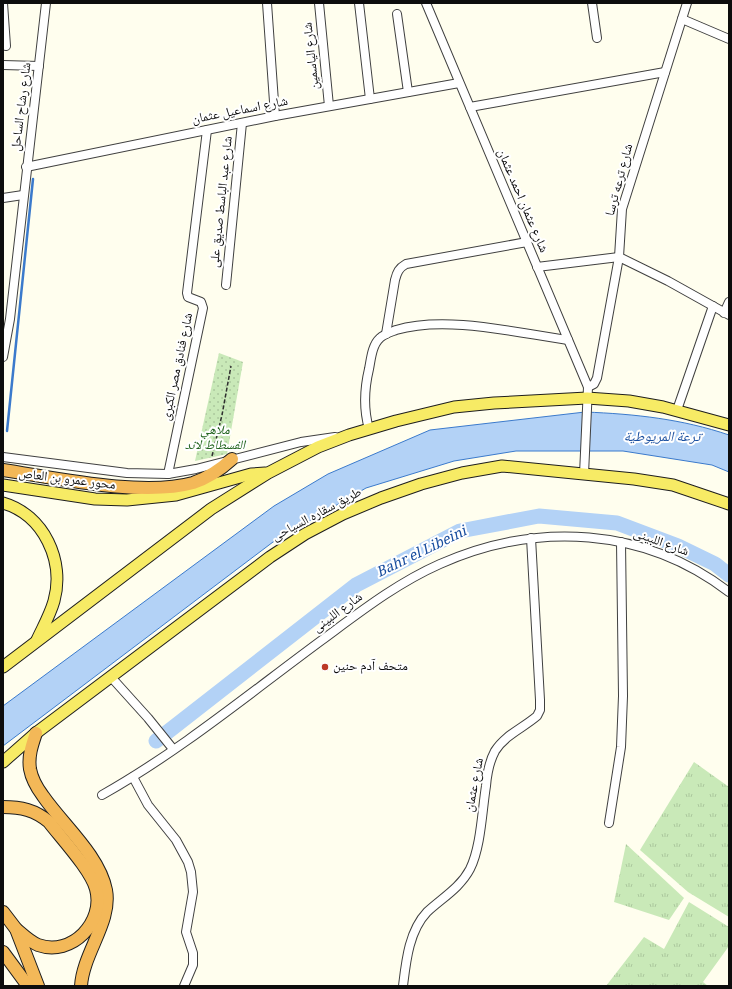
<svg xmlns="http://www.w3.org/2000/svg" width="732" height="989" viewBox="0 0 732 989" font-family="Georgia,'Noto Naskh Arabic',serif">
<defs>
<pattern id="grass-tufts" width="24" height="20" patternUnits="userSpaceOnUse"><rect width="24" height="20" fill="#c9e9b8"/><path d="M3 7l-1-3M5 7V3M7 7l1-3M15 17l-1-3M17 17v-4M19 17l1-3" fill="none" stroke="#abc79d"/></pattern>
<pattern id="park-dots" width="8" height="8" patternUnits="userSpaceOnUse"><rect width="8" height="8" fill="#c9e9b8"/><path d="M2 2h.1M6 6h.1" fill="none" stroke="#abc79d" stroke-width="1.8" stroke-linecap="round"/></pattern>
</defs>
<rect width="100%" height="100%" fill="#fffeee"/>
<g fill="url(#grass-tufts)">
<path d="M694,762L729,787V917L688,892L640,850Z"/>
<path d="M626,844L684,898L669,920L614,902Z"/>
<path d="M689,902L729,927V946L703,982L708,986H606L644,937L664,949Z"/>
</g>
<path fill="url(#park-dots)" d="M219,353L243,362L227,454L195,461Z"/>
<path fill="#b3d2f6" stroke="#3b7acc" d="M585,412C635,414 682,419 729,435V472L712,465L623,451H516L454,461L366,488L273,542L3,746V706L274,506L328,474L430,430Z"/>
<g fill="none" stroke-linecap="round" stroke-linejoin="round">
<path stroke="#3b7acc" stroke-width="2.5" d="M7,431L33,179"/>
<path stroke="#b3d2f6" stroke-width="15" d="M156,741L356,585L460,531L539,516L617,523L678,546L715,564L729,575"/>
<defs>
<g id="minor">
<path d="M3,3L6,46"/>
<path d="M267,3L275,116"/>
<path d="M319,3L329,106"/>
<path d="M359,3L370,99"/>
<path d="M426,3L588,387L584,474"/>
<path d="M592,3L597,38"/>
<path d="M397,14L408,92"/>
<path d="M682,19L729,39"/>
<path d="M3,65L39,66"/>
<path d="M470,107L665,72"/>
<path d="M26,167L275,116L459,83"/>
<path d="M3,198L23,195"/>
<path d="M537,267L619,257L668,281L729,315"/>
<path d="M226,285L242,123"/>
<path d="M724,313L729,302"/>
<path d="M386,334L395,280C397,272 399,268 406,264L527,242"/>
<path d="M3,357L10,319L46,3"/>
<path d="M588,387L594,384L597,378L619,257L622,209L687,3"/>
<path d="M677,410L713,306"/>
<path d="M369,429C363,408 364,390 369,369C371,359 372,345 380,338C384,334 391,332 396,330C446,315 517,333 568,340"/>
<path d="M3,457L127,473L168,474L196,469L301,442L335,437"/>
<path d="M168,474L203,308L201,302L188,297L187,293L207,130"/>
<path d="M111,677L148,718L173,749"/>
<path d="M133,777L148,805L176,840L188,862L191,872L193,892L186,932L193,953V965L184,986"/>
<path d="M102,795C180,751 250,693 322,640C360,612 397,583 440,564C537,521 644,527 729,592"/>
<path d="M609,823L621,747L623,696L621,542"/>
<path d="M403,986C406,961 409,931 427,912C442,898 460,888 470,869C481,847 482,811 486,786C487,774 489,762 495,751C505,735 523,728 537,716L540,710V700L531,538"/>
</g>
<g id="major">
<path d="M3,485L95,499L127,500L176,495L251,474L265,473"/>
<path d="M3,503C44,515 65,561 54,601C50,615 43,627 37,640"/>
<path d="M3,667L211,509L268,473L318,447L349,435L396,421L454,407L494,403L587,398L629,401L663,407L729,425"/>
<path d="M3,762L36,733L270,557L305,534L343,514L381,498L421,484L462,473L502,466L634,479L673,485L729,504"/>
</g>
<g id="highway">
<path d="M3,470C56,478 143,497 193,483C208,478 220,470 232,459"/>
<path d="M36,733C32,745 28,756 30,769C32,780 37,788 43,796C63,825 99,855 106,890C112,922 83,953 81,986"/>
<path d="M3,807C21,807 35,810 49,822C62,839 91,870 96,889C105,922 72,957 38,945C30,942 23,935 16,929"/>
<path d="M3,912L16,929L38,986"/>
<path d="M3,952L28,986"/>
</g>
</defs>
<use href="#minor" stroke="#404040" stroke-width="10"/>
<use href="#major" stroke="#1e1e1e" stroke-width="13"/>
<use href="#highway" stroke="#1e1e1e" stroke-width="14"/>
<path stroke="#2f2f2f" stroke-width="1.5" stroke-dasharray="4 2" stroke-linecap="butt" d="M212,456L222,415L231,366"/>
<use href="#minor" stroke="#fff" stroke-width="8"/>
<use href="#major" stroke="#f7eb65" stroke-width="11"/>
<use href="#highway" stroke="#f3b858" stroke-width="12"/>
</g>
<circle fill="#bc3826" stroke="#fff" stroke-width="1.5" cx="325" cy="667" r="4"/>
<g text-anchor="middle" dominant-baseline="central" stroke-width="4" stroke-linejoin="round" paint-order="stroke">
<g font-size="13" fill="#0d0d0d" stroke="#fff">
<text transform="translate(312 56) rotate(-96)">شارع الياسمين</text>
<text transform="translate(22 107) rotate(-83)">شارع رشاح الساحل</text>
<text transform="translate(240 111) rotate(-11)">شارع اسماعيل عثمان</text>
<text transform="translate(620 180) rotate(-75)">شارع ترعه ترسا</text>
<text transform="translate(522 201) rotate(67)">شارع عثمان احمد عثمان</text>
<text transform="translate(222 202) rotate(-84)">شارع عبد الباسط صديق على</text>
<text transform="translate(178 367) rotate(-78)">شارع فنادق مصر الكبرى</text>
<text transform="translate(67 480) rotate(7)">محور عمرو بن العاص</text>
<text transform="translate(317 515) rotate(-28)">طريق سقاره السياحى</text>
<text transform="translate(661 543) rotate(20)">شارع اللبينى</text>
<text transform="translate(338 613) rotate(-36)">شارع اللبينى</text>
<text transform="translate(475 785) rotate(-79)">شارع عثمان</text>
</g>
<g font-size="13" font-style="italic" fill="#21641e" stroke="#fff">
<text x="215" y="431">ملاهي<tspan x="215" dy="15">الفسطاط لاند</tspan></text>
</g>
<g font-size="13" fill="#0d0d0d" stroke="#fff" text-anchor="start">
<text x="333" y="667">متحف آدم حنين</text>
</g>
<g font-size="14" font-style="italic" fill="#184d9e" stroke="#fff">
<text x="662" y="438">ترعة المريوطية</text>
<text transform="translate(422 553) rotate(-26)">Bahr el Libeini</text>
</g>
</g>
<rect width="732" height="989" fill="none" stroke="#0d0d0d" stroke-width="8"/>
</svg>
